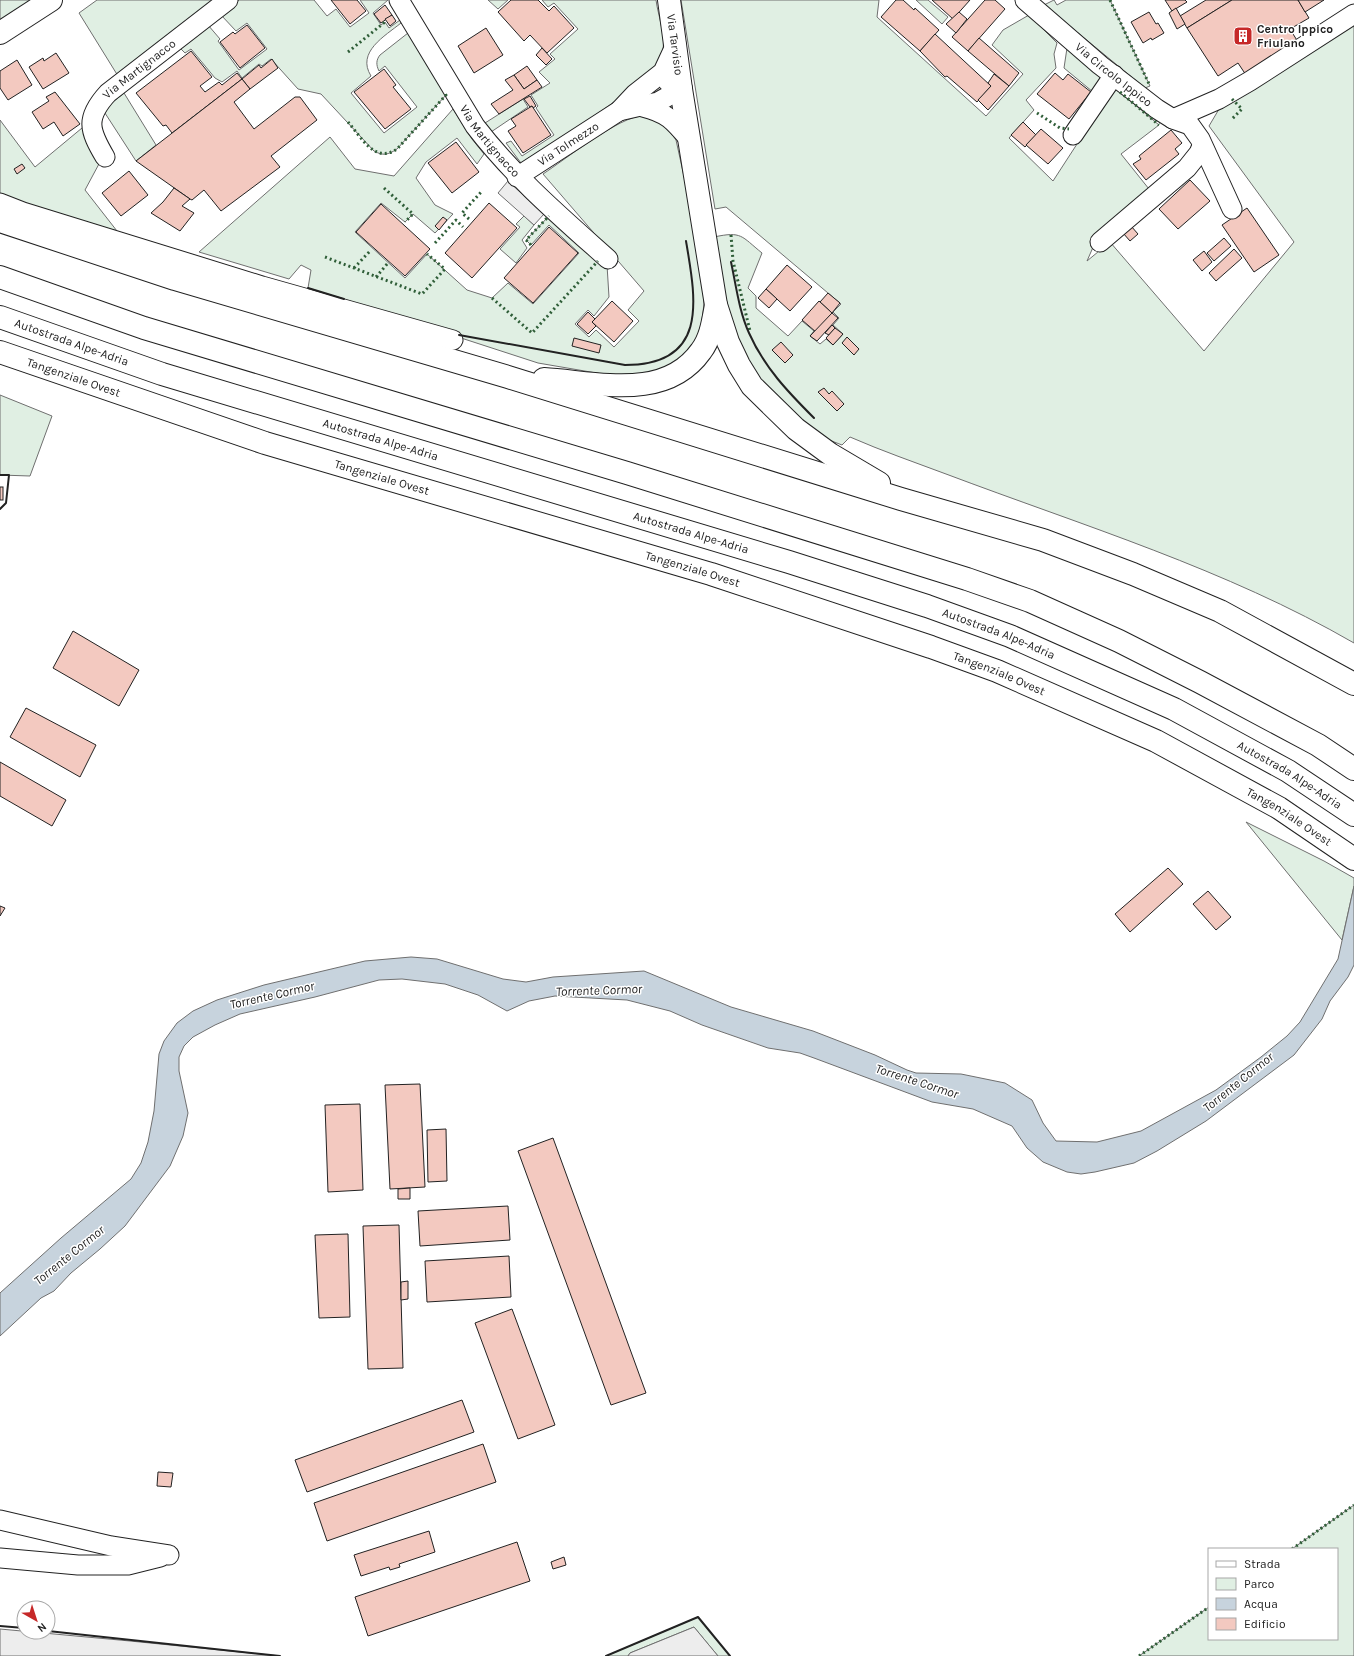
<svg xmlns="http://www.w3.org/2000/svg" width="1354" height="1656" viewBox="0 0 1354 1656" font-family="Karla,sans-serif">
<rect width="100%" height="100%" fill="#fff"/>
<g fill="#e0efe3" stroke="#6f6f6f">
<path d="M0,0H32L0,21Z"/>
<path d="M97,0H216L118,76L79,13Z"/>
<path d="M239,0H314L327,16L336,9L350,27L369,13L360,0H388L373,13L381,25L385,22L389,28L400,20L401,23C385,36 356,52 371,76L351,93L384,133L417,107L385,66L379,71C376,65 376,60 380,55L408,33L446,95L397,149C388,155 383,156 374,151L321,94L298,89L271,59L262,66L259,64L242,78L237,71L222,82L215,78L191,49L185,53L180,48L208,25L220,39L218,41L239,70L267,49L247,23L236,31L221,15Z"/>
<path d="M488,0H508L498,9Z"/>
<path d="M542,0H656C658,16 667,38 662,54C653,84 550,144 521,163L506,143L511,141L522,156L554,135L536,108L538,106L531,95L550,83L539,72L555,59L550,54L578,29L554,3L548,7Z"/>
<path d="M681,0H879L877,17L986,116L1023,74L992,45L1003,30L1029,15L1057,43L1054,54L1056,68L1026,100L1034,110L1009,138L1053,181L1114,87L1159,125L1121,154L1149,189L1101,229L1087,261L1110,242L1204,351L1294,242L1209,126L1222,104L1354,22V643C1226,569 1084,526 946,474C914,462 882,451 850,437L842,445L819,436L756,379L727,315L714,237C742,231 741,236 762,253L748,288L756,296V308L788,336L802,321L814,331L810,336L820,344L826,339L833,345L843,334L833,325L839,318L833,312L841,304L726,207L715,209Z"/>
<path d="M916,0H928L948,17L942,24Z"/>
<path d="M1054,0L1057,5L1066,0H1110L1150,86L1145,88L1044,5Z"/>
<path d="M1067,48L1101,77L1093,92L1064,68Z"/>
<path d="M124,93L156,145L136,161L103,110Z"/>
<path d="M523,99L528,107L491,132L485,123Z"/>
<path d="M453,109L472,139L484,154L477,164L457,138L426,162L416,178L435,205L453,214L435,233L413,214L405,222L381,203L355,232L405,278L427,254L467,290L492,298L508,283L533,304L579,253L549,225L531,245L526,240L549,216L607,265L609,297L594,316L588,310L575,324L589,337L596,330L614,347L639,321L628,310L644,291L543,174C563,161 621,115 643,116C657,117 669,129 676,140L689,199L702,276L704,304L701,327L693,346L680,362L660,373L608,375L538,363L458,337V335L308,288L311,270L301,265L289,279L199,252L330,137L355,169L394,176Z"/>
<path d="M0,120L35,167L82,128L100,162L85,190L117,231L23,205L0,195Z"/>
<path d="M524,216L534,225L522,240L527,248L516,263L500,249L520,227L516,224Z"/>
<path d="M0,395L52,416L30,476L0,475Z"/>
<path d="M1246,822L1324,861L1354,878V886L1342,940Z"/>
<path d="M1354,1505V1656H1139L1209,1607V1639H1337V1549H1292Z"/>
<path d="M698,1617L730,1656H718L694,1627L630,1653L628,1656H606Z"/>
</g>
<g fill="#ededed" stroke="#6f6f6f">
<path d="M508,181L544,214L534,225L498,193Z"/>
<path d="M694,1627L718,1656H628L630,1653Z"/>
<path d="M0,1629L130,1641L280,1656H0Z"/>
</g>
<path fill="#c7d3dd" stroke="#6f6f6f" d="M1354,886V965L1348,977L1330,1001L1322,1019L1294,1055L1206,1121L1157,1151L1134,1163L1095,1172L1081,1174L1067,1172L1043,1162L1027,1148L1012,1126L973,1109L932,1102L814,1058L800,1053L768,1048L702,1025L670,1011L627,1000L555,996L529,1001L507,1011L478,995L445,984L402,979L379,980L315,997L240,1014L215,1025L193,1037L184,1046L179,1057V1071L188,1113L183,1136L170,1166L125,1226L100,1249L71,1273L54,1291L41,1298L0,1336V1293L61,1238L131,1179L141,1163L148,1142L154,1111L159,1054L164,1041L177,1023L193,1011L217,1000L264,985L365,961L411,957L437,959L503,979L526,982L553,977L644,971L731,1007L813,1031L875,1055L907,1070L916,1073L961,1074L1005,1083L1032,1100L1043,1123L1056,1141L1097,1142L1141,1131L1216,1090L1261,1057L1287,1036L1300,1022L1338,959Z"/>
<g fill="#f3c9c0" stroke="#222">
<path d="M331,0H357L366,11L350,24Z"/>
<path d="M511,0H538L549,11L554,6L574,28L547,53L530,35L524,41L498,12Z"/>
<path d="M896,0H903L914,10L915,8L939,30L920,51L881,17Z"/>
<path d="M932,0H970L953,19Z"/>
<path d="M985,0H995L1005,9L968,51L952,37Z"/>
<path d="M1165,0H1185L1187,2L1172,11Z"/>
<path d="M1206,0H1232L1187,28L1180,16Z"/>
<path d="M1232,0H1298L1309,18L1290,29L1298,42L1246,75L1238,63L1218,76L1187,28Z"/>
<path d="M1298,0H1324L1305,12Z"/>
<path d="M385,5L392,15L381,23L374,14Z"/>
<path d="M1176,8L1185,24L1177,29L1169,13Z"/>
<path d="M959,12L967,19L956,33L946,24Z"/>
<path d="M1149,12L1156,24L1158,23L1164,33L1152,40L1151,38L1143,43L1131,22Z"/>
<path d="M392,15L396,21L390,26L385,19Z"/>
<path d="M247,25L265,48L240,68L220,42L233,32L235,34Z"/>
<path d="M486,28L503,55L474,73L458,46Z"/>
<path d="M935,34L991,86L977,102L947,76L945,77L920,51Z"/>
<path d="M979,38L1019,73L1009,86L968,51Z"/>
<path d="M542,48L552,59L546,65L536,55Z"/>
<path d="M191,51L212,77L200,86L205,92L219,82L222,85L237,73L242,79L172,133L166,125L163,126L136,93Z"/>
<path d="M56,53L69,73L43,89L29,67L43,58L44,61Z"/>
<path d="M272,59L278,68L250,89L242,79L259,65L261,68Z"/>
<path d="M17,60L32,85L8,100L0,88V71Z"/>
<path d="M527,66L537,80L524,89L514,75Z"/>
<path d="M384,69L396,85L393,87L411,109L385,129L354,92Z"/>
<path d="M1055,73L1063,80L1068,74L1091,92L1069,119L1037,94Z"/>
<path d="M994,74L1009,86L988,110L978,100L991,86L988,83Z"/>
<path d="M514,75L524,89L537,80L542,87L499,114L491,104L513,90L505,80Z"/>
<path d="M242,79L250,89L234,102L254,129L295,97H300L317,120L271,156L280,167L221,211L204,190L192,200L190,199L136,161Z"/>
<path d="M55,92L80,124L63,136L54,122L43,129L32,112L49,101L46,97Z"/>
<path d="M530,96L536,106L533,108L532,106L530,107L524,99Z"/>
<path d="M532,106L551,135L523,153L508,131L516,126L511,119Z"/>
<path d="M1023,122L1036,135L1025,147L1011,135Z"/>
<path d="M1041,129L1063,148L1048,164L1026,145Z"/>
<path d="M1171,130L1182,143L1175,149L1179,154L1146,180L1133,164L1141,159L1139,156Z"/>
<path d="M456,142L479,172L452,193L428,163Z"/>
<path d="M22,164L25,168L17,174L14,169Z"/>
<path d="M129,171L148,195L121,216L102,193Z"/>
<path d="M1190,180L1210,201L1178,229L1159,209Z"/>
<path d="M174,188L190,199L182,206L194,213L180,231L151,213L163,202Z"/>
<path d="M489,203L517,228L472,278L445,253Z"/>
<path d="M381,204L430,249L405,276L356,232Z"/>
<path d="M1247,208L1279,255L1254,272L1222,225Z"/>
<path d="M443,217L447,220L439,230L435,226Z"/>
<path d="M1131,226L1138,234L1130,241L1123,233Z"/>
<path d="M549,227L578,253L533,303L504,278Z"/>
<path d="M1224,238L1231,246L1214,261L1207,253Z"/>
<path d="M1234,249L1242,258L1216,281L1209,273Z"/>
<path d="M1204,251L1212,262L1202,271L1193,260Z"/>
<path d="M787,265L812,287L790,311L766,289Z"/>
<path d="M766,289L777,299L769,308L758,298Z"/>
<path d="M828,293L840,303L832,313L820,302Z"/>
<path d="M612,301L633,321L614,342L592,322Z"/>
<path d="M819,301L832,313L816,332L802,320Z"/>
<path d="M588,312L595,319L592,322L596,326L588,334L577,324Z"/>
<path d="M832,313L838,318L817,341L810,336Z"/>
<path d="M832,325L835,328L829,335L825,333Z"/>
<path d="M835,328L843,334L833,345L826,338Z"/>
<path d="M847,337L859,349L854,355L842,343Z"/>
<path d="M574,338L601,345L599,353L572,346Z"/>
<path d="M781,342L793,355L785,363L772,350Z"/>
<path d="M824,388L829,394L832,391L844,404L837,411L818,392Z"/>
<rect x="0" y="487" width="3" height="13"/>
<path d="M73,631L139,670L119,706L53,668Z"/>
<path d="M26,708L96,745L80,777L10,737Z"/>
<path d="M0,762L66,800L52,826L0,796Z"/>
<path d="M1168,868L1183,884L1130,932L1115,914Z"/>
<path d="M1208,891L1231,917L1216,930L1193,904Z"/>
<path d="M0,906L5,908L0,916Z"/>
<path d="M420,1084L425,1187L390,1189L385,1085Z"/>
<path d="M360,1104L363,1190L328,1192L325,1105Z"/>
<path d="M446,1129L447,1181L428,1182L427,1130Z"/>
<path d="M553,1138L646,1393L611,1405L518,1151Z"/>
<path d="M410,1188V1199H398V1189Z"/>
<path d="M508,1206L510,1240L420,1246L418,1211Z"/>
<path d="M399,1225L403,1368L368,1369L363,1226Z"/>
<path d="M348,1234L350,1317L319,1318L315,1235Z"/>
<path d="M509,1256L511,1297L427,1302L425,1261Z"/>
<path d="M408,1281V1299L401,1300V1282Z"/>
<path d="M512,1309L555,1425L518,1439L475,1323Z"/>
<path d="M462,1400L474,1432L307,1492L295,1460Z"/>
<path d="M483,1444L496,1482L327,1541L314,1503Z"/>
<path d="M158,1472L173,1473L171,1487L157,1486Z"/>
<path d="M429,1531L435,1552L399,1564L400,1567L390,1570L389,1567L361,1576L354,1555Z"/>
<path d="M517,1542L530,1581L368,1636L355,1597Z"/>
<path d="M564,1557L566,1565L553,1569L551,1562Z"/>
</g>
<g fill="none" stroke-linecap="round" stroke-linejoin="round">
<defs>
<g id="minor">
<path id="s1" d="M399,0L475,126C514,177 561,217 608,259"/>
<path id="s2" d="M1025,0L1100,65L1157,109L1173,119L1190,125L1200,139L1232,209"/>
<path d="M643,107C667,113 673,120 689,139"/>
<path d="M619,111L658,102L681,89L668,82"/>
<path d="M1173,119L1219,99L1250,81L1354,14"/>
<path d="M1073,135L1114,75"/>
<path id="s3" d="M105,157C89,130 85,118 108,93L228,0"/>
<path id="s4" d="M517,177L619,111L635,94L663,72L676,44"/>
<path d="M0,203L23,212L262,286L453,340"/>
<path d="M1100,242L1187,168L1199,153L1202,146"/>
<path d="M0,1520L111,1546L169,1555"/>
<path d="M0,1558L78,1565H128L160,1557"/>
</g>
<g id="major">
<path id="s5" d="M669,0L681,89"/>
<path d="M0,33L51,0"/>
</g>
<g id="highway">
<path d="M681,89L716,305L728,342L739,365L752,386L796,429L830,454L879,483"/>
<path d="M0,221L175,279L508,377L901,499L1043,540L1133,574L1220,611L1354,684"/>
<path d="M0,277L144,328L627,473L967,579L1030,601L1119,641L1200,682L1318,745L1354,769"/>
<path id="s6" d="M0,317L162,374L789,562L927,606L1010,636L1174,709L1288,771L1354,815"/>
<path id="s7" d="M0,352L265,443L711,574L931,647L997,671L1156,741L1279,808L1354,859"/>
<path d="M544,379C596,382 665,402 701,351C711,338 713,321 716,305"/>
</g>
</defs>
<use href="#minor" stroke="#222" stroke-width="21"/>
<use href="#major" stroke="#222" stroke-width="24"/>
<use href="#highway" stroke="#222" stroke-width="24"/>
<use href="#minor" stroke="#fff" stroke-width="19"/>
<use href="#major" stroke="#fff" stroke-width="22"/>
<use href="#highway" stroke="#fff" stroke-width="22"/>
<g stroke="#2f5e38" stroke-width="3" stroke-dasharray="2 3" stroke-linecap="butt">
<path d="M1110,0L1150,86"/>
<path d="M348,52L385,22"/>
<path d="M1120,92L1159,125"/>
<path d="M1232,99L1242,109L1232,119"/>
<path d="M1037,113L1060,128L1069,129"/>
<path d="M348,122C362,138 375,164 397,149L446,95L444,92"/>
<path d="M384,188L413,214L405,222"/>
<path d="M469,219L462,213L482,191"/>
<path d="M731,235L733,261L750,331"/>
<path d="M435,243L456,220L463,227"/>
<path d="M531,245L526,240L549,216"/>
<path d="M325,257L422,294L445,269L427,254"/>
<path d="M354,268L371,250"/>
<path d="M376,277L388,263"/>
<path d="M492,298L532,333L598,261"/>
<path d="M1292,1549L1354,1505"/>
<path d="M1139,1656L1209,1607"/>
</g>
<g stroke="#222" stroke-width="2">
<path d="M731,262C736,285 739,311 749,333C764,367 788,392 814,418"/>
<path d="M308,288L344,299"/>
<path d="M459,335L625,365C709,365 696,300 686,241"/>
<path d="M0,475H9L6,503L0,509"/>
<path d="M0,1626L24,1628"/>
<path d="M48,1631L280,1656"/>
<path d="M606,1656L698,1617L730,1656"/>
</g>
</g>
<defs>
<symbol id="building-square" viewBox="-11 -11 22 22"><rect x="-9" y="-9" width="18" height="18" rx="4" fill="#c62828" stroke="#fff"/><path d="M-4-6H4V6H1V3H-1V6H-4ZM-2.5-4.3h1.7v1.8h-1.7ZM.8-4.3h1.7v1.8H.8ZM-2.5-1h1.7V.8h-1.7ZM.8-1h1.7V.8H.8Z" fill="#fff"/></symbol>
</defs>
<g fill-rule="evenodd">
<use href="#building-square" x="1232" y="25" width="22" height="22"/>
</g>
<g text-anchor="middle" dominant-baseline="central" stroke-width="3" stroke-linejoin="round" paint-order="stroke">
<g font-size="12" font-weight="bold" fill="#222" stroke="#fff" text-anchor="start">
<text x="1257" y="29">Centro Ippico<tspan x="1257" dy="14">Friulano</tspan></text>
</g>
<g font-size="12" fill="#222" stroke="#fff">
<text stroke="none"><textPath href="#s5" startOffset="45">Via Tarvisio</textPath></text>
<text stroke="none"><textPath href="#s3" startOffset="111">Via Martignacco</textPath></text>
<text stroke="none"><textPath href="#s2" startOffset="116">Via Circolo Ippico</textPath></text>
<text stroke="none"><textPath href="#s1" startOffset="168">Via Martignacco</textPath></text>
<text stroke="none"><textPath href="#s4" startOffset="61">Via Tolmezzo</textPath></text>
<text stroke="none"><textPath href="#s6" startOffset="76">Autostrada Alpe-Adria</textPath></text>
<text stroke="none"><textPath href="#s7" startOffset="78">Tangenziale Ovest</textPath></text>
<text stroke="none"><textPath href="#s6" startOffset="400">Autostrada Alpe-Adria</textPath></text>
<text stroke="none"><textPath href="#s7" startOffset="402">Tangenziale Ovest</textPath></text>
<text stroke="none"><textPath href="#s6" startOffset="724">Autostrada Alpe-Adria</textPath></text>
<text stroke="none"><textPath href="#s7" startOffset="726">Tangenziale Ovest</textPath></text>
<text stroke="none"><textPath href="#s6" startOffset="1048">Autostrada Alpe-Adria</textPath></text>
<text stroke="none"><textPath href="#s7" startOffset="1050">Tangenziale Ovest</textPath></text>
<text stroke="none"><textPath href="#s6" startOffset="1372">Autostrada Alpe-Adria</textPath></text>
<text stroke="none"><textPath href="#s7" startOffset="1374">Tangenziale Ovest</textPath></text>
</g>
<g font-size="13" font-style="italic" fill="#222" stroke="#fff">
<text transform="translate(599 990) rotate(-2)">Torrente Cormor</text>
<text transform="translate(272 995) rotate(-13)">Torrente Cormor</text>
<text transform="translate(917 1081) rotate(18)">Torrente Cormor</text>
<text transform="translate(1238 1082) rotate(-39)">Torrente Cormor</text>
<text transform="translate(69 1255) rotate(-39)">Torrente Cormor</text>
</g>
</g>
<rect x="1208" y="1548" width="130" height="92" fill="#ffffff" stroke="#a7a7a7"/>
<rect x="1216" y="1561" width="20" height="6" fill="#ffffff" stroke="#a7a7a7"/>
<text x="1244" y="1568" font-size="12" fill="#222222">Strada</text>
<rect x="1216" y="1578" width="20" height="12" fill="#e0efe3" stroke="#a7a7a7"/>
<text x="1244" y="1588" font-size="12" fill="#222222">Parco</text>
<rect x="1216" y="1598" width="20" height="12" fill="#c7d3dd" stroke="#a7a7a7"/>
<text x="1244" y="1608" font-size="12" fill="#222222">Acqua</text>
<rect x="1216" y="1618" width="20" height="12" fill="#f3c9c0" stroke="#a7a7a7"/>
<text x="1244" y="1628" font-size="12" fill="#222222">Edificio</text>
<g transform="translate(36 1620) rotate(141)"><circle r="19" fill="#ffffff" stroke="#a7a7a7"/>
<path d="M0-3L7 15L0 10L-7 15Z" fill="#c62828"/>
<text y="-6" font-size="11" font-weight="bold" text-anchor="middle" fill="#222222">N</text>
</g>
</svg>
